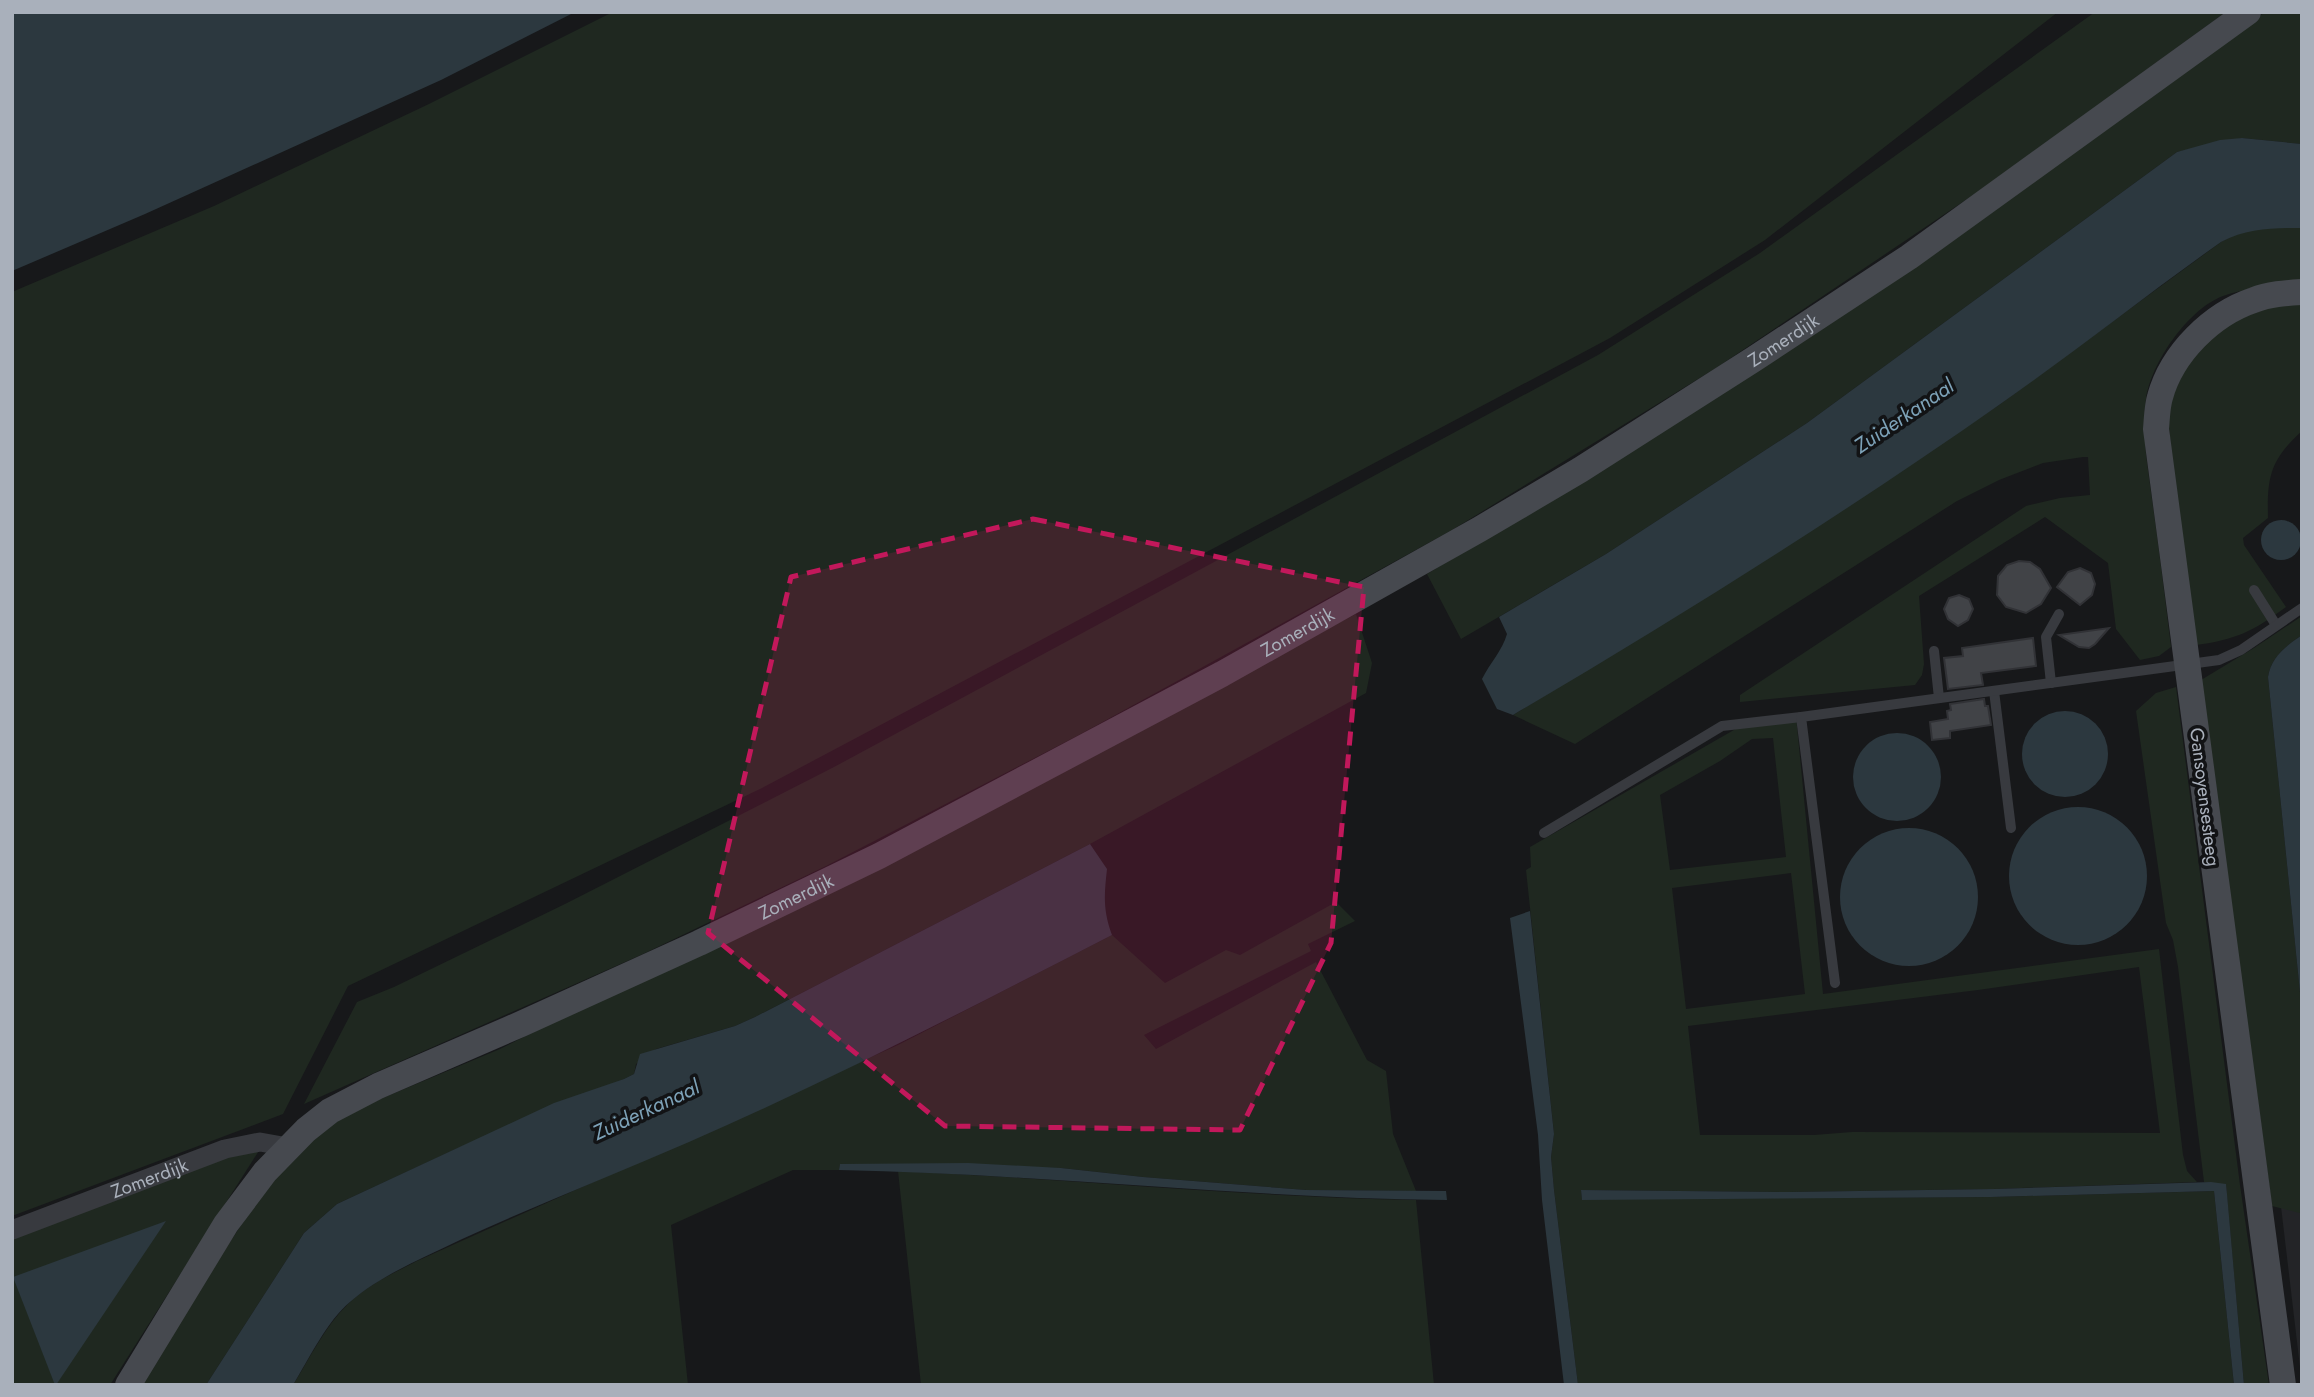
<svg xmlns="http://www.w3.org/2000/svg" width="2314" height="1397" viewBox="0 0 2314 1397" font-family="Jost,sans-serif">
<rect width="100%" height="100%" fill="#17181a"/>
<path fill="#232427" d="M2302,1121V1384L2271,1122Z"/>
<g fill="#1f2820" fill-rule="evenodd">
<path d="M613,12H2058L1765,240L1610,338L760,789L348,986L283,1114L12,1216V292L214,206L431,103Z"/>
<path d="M2095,12H2226L1976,193L1716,368L1452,530L1077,736L826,866L643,954L304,1104L357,1002L394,987L567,903L834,767L1598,355L1760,253Z"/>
<path d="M2265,12H2302V144L2242,138L2177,152L1807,423L1606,554L1461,639L1427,574L1530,512L2017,189Z"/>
<path d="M2263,228H2302V283C2276,286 2248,287 2223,296C2188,309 2151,363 2146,399C2141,432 2148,467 2152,499C2159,549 2165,598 2171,647L2159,656L2140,660L2116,629L2108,563L2045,517L1919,596L1924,664L1922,675L1915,685L1740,702V695L2026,506L2060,498L2090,495L2088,457H2083L2043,463L1999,480L1957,501L1575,744L1513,715L1748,570L1999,405L2221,242L2238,233Z"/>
<path d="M2302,303V431C2270,460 2267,477 2268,518L2243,538L2244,545L2286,607C2254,631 2235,640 2196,645L2176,503L2168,416L2171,392L2184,369L2223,325L2268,308Z"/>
<path d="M1356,614L1372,663L1366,693L1090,844L755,1017L735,1026L656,1049L636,1064L634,1074L624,1079L456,1149L337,1204L304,1233L206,1385H136L282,1163L342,1115L500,1049Z"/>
<path d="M2302,616V635C2286,646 2271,657 2268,677L2302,1012L2300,1213L2272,1206L2201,680L2254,648Z"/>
<path d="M2176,687L2240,1185L2269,1385H2244L2226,1185L2204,1182L2178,967L2173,940L2166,923L2136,711L2156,693Z"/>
<path d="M1796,716L1823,994L2159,949L2183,1155L2187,1171L2197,1182L1994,1189L1790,1192L1581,1190L1582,1199L1991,1197L2214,1191L2234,1385H1578L1554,1190L1551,1157L1554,1134L1526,870L1531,867L1530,847L1753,719ZM1773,738L1786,857L1670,870L1660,795L1720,761L1752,739ZM1791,873L1805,994L1686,1009L1672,888ZM2139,967L2160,1133L1852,1132L1814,1135H1700L1688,1026L1978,990Z"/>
<path d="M1336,902L1355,921L1308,944L1311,951L1144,1035L1156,1049L1316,962L1367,1060L1386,1071L1393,1134L1416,1191L1306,1190L1143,1177L1061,1168L840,1165L839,1170H793L671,1225L688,1385H293C310,1358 325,1326 348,1304C367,1285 394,1273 417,1261L898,1045L1112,935L1165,983L1226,950L1240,955Z"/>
<path d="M267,1138L110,1385H12V1232Z"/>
<path d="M898,1171C1071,1179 1243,1197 1416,1200L1434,1385H921Z"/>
</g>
<g fill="#2c383f">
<path d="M12,12H575L441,80L145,214L12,271Z"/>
<path d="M2242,138L2302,144V228C2272,228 2248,228 2221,242C2146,295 2075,352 1999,405C1842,515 1678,618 1513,715L1497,709L1482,679C1490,663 1502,651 1507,634L1499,617L1606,554L1807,423L2177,152L2220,140Z"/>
<circle cx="2281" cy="540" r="20"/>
<path d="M2302,635V1012L2268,677C2271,657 2286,646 2302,635Z"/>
<circle cx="2065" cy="754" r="43"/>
<circle cx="1897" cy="777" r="44"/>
<circle cx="2078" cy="876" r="69"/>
<circle cx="1909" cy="897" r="69"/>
<path d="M1090,844L1107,869C1104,896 1103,910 1112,935C972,1007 833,1079 689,1142C613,1175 536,1205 460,1240C423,1258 381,1275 350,1302C327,1321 309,1359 293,1385H206L304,1233L337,1204L554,1103L624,1079L634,1074L640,1054L735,1026L755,1017Z"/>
<path d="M1530,911L1554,1134L1551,1157L1554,1190L1578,1385H1564L1542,1200L1538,1135L1510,918Z"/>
<path d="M968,1163L1061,1168L1143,1177L1306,1190L1446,1191L1447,1200C1244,1198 1042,1174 839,1170L840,1164Z"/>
<path d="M2211,1182L2226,1184L2227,1194L2244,1385H2234L2214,1191L1991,1197L1582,1200L1581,1190L1790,1192L1994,1189Z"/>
<path d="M166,1221L56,1385H55L13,1277Z"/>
</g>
<g fill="#414347" stroke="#313236" stroke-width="2">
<path d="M2019,561L2030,562L2040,569L2051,588L2041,604L2026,613L2006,607L1997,595L1998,576L2007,565Z"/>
<path d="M2080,568L2091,573L2095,584L2092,595L2080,605L2057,587L2068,572Z"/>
<path d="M1959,595L1969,599L1973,609L1968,620L1958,626L1948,619L1944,609L1949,598Z"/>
<path d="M2109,628L2095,644L2089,648L2079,647L2059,635Z"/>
<path d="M2033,638L2036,666L1981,673L1983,685L1948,689L1944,658L1963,656L1962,648Z"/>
<path d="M1984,699L1985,706H1988L1991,725L1950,731V738L1932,740L1930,722L1948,719L1947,711L1951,710L1950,704Z"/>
</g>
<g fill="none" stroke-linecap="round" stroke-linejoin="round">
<g stroke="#383a3f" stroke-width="10">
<path d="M2254,590L2276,625"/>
<path d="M1934,651L1939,698"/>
<path d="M2051,683L2046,637L2059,614"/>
<path d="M1994,691L2011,828"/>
<path d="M1544,833L1722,726L1801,717"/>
<path d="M1835,983L1801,717L2219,660L2241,650L2302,608"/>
</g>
<path stroke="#383a3f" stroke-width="19" id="s1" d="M12,1230L225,1149L260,1142L288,1147"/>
<g stroke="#46494f" stroke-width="26">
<path id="s2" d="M128,1385L226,1224L265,1172L306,1130L330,1111L378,1086L521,1024L699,943L879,856L1222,674L1480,529L1580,470L1754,359L1909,257L2248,12"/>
<path d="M2283,1385L2156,429C2157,418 2157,407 2160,397C2172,353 2212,314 2254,300C2269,294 2286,293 2302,292"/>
</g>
</g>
<path fill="#c2185b" fill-opacity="0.2" stroke="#c2185b" stroke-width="5" stroke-dasharray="14 9" stroke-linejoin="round" d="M1033,519L1364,587L1331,943L1240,1130L945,1126L708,933L791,577Z"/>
<g text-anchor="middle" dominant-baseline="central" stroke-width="7" stroke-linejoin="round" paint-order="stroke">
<g font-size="19" fill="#a9b0bb" stroke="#121315">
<text stroke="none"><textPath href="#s2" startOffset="1990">Zomerdijk</textPath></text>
<text stroke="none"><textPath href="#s2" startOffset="1423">Zomerdijk</textPath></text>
<text transform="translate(2205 797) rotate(83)">Gansoyensesteeg</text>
<text stroke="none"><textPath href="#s2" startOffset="856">Zomerdijk</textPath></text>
<text stroke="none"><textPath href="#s1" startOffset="147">Zomerdijk</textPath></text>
</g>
<g font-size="21" font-style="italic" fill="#7da2b8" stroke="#121315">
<text transform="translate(1904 416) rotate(-34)">Zuiderkanaal</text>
<text transform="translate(646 1110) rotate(-25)">Zuiderkanaal</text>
</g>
</g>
<rect width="2314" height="1397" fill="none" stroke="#a9b0bb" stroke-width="28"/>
</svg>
